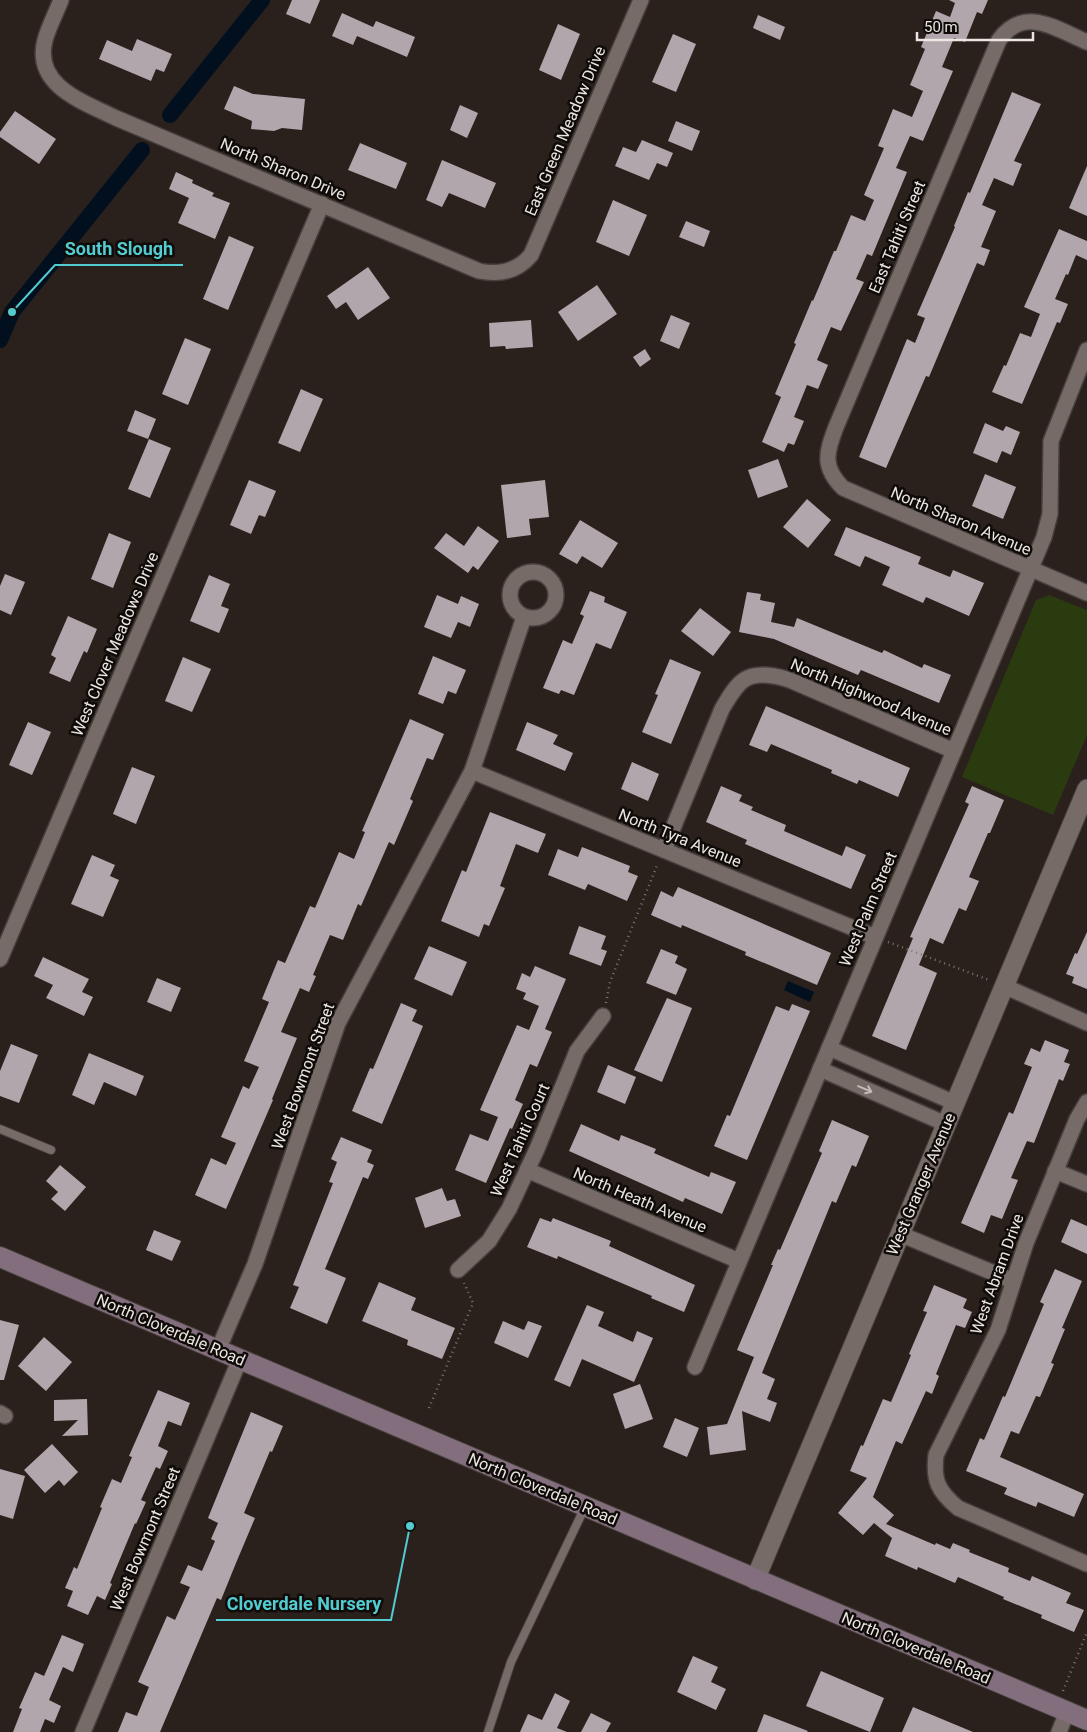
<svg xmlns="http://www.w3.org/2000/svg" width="1087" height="1732" viewBox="0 0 1087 1732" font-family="Roboto,sans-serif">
<rect width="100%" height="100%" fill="#2a201c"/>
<path fill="#2b3b10" d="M1049,595L1087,610V735L1053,815L962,777L1036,600Z"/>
<path fill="#010f1f" d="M788,981L814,992L810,1002L784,990Z"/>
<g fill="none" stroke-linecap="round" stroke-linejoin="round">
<g stroke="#010f1f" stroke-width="16">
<path d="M170,115L262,0"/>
<path d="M0,340L12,312L142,150"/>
</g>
</g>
<g fill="#b2a6ad">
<path d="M292,0H320L310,24L286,14Z"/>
<path d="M949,0H988L982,14L977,12L965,42L954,38L942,67L953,71L923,141L910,136L896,168L907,172L872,256L867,254L856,279L864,282L841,331L831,327L817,360L828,365L818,389L807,385L794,417L804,421L794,445L788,443L784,452L762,442L781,397L775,394L796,344L794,343L812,300L813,301L834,251H836L851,215L865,221L874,200L864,195L884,148L878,146L893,109L912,117L923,91L910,85L925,49L921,47L936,11L950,17L955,3Z"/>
<path d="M342,13L373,27L376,21L415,37L407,57L357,36L353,45L332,36Z"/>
<path d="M758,15L785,27L780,40L753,28Z"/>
<path d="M558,24L580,34L561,80L539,70Z"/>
<path d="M673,34L696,44L676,92L652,82Z"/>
<path d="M137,39L172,54L164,72L156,69L151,81L99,59L107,40L132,51Z"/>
<path d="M234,86L253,94L305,99L302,130L282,128L274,131L251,129L252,121L224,109Z"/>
<path d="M1012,92L1041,104L1014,161L1022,164L1013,186L994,178L982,205L996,211L981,247L990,250L984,266L977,263L929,377L926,376L886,468L859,457L907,339L915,343L925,318L917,315L955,227L954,226L968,192L970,193Z"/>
<path d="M460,105L478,113L467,138L450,130Z"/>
<path d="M15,111L56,139L39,164L0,137V132Z"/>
<path d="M676,121L700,131L692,151L668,141Z"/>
<path d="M642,140L673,153L667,167L657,163L649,180L615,166L623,147L636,152Z"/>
<path d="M360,143L407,163L396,189L348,170Z"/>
<path d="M442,160L496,183L485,208L449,193L442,207L426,200Z"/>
<path d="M1087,166V216L1069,208Z"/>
<path d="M176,172L193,180L192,183L214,193L212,196L230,203L215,239L178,223L189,198L169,189Z"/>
<path d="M613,200L647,215L629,256L596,242Z"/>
<path d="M686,221L710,231L704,247L679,237Z"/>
<path d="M1059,229L1087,241V260L1076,255L1068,275L1066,274L1055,299L1068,304L1060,323L1057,322L1022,404L992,392L1004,365L1006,366L1020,333L1031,337L1040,314L1024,307Z"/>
<path d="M229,236L254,247L228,310L203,299Z"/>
<path d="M368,267L390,298L358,320L346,302L336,309L327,296Z"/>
<path d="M597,285L617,314L578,341L558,312Z"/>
<path d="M671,315L690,323L679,349L660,341Z"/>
<path d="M531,320L533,347L506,349L505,346L490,347L489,323Z"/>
<path d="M185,338L211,349L188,405L162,394Z"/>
<path d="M645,349L651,359L640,367L633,357Z"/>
<path d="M301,389L323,399L300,452L278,443Z"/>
<path d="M135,410L156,419L148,439L127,431Z"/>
<path d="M985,423L1003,431L1006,426L1020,432L1011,455L1002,451L997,463L973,453Z"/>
<path d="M149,439L171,448L150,498L128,489Z"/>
<path d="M778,459L788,487L758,498L748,470Z"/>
<path d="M985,474L1016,487L1003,519L972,506Z"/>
<path d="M249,480L276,491L265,517L259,515L251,534L230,525Z"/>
<path d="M545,480L549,517L529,519L531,535L507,538L501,485Z"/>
<path d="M807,499L831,520L808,548L783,527Z"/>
<path d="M580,520L618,543L602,568L582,556L577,564L559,554Z"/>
<path d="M478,526L499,541L478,570L473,566L468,573L434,548L446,533L464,546Z"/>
<path d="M846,527L921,557L918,564L950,577L953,570L984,583L969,616L926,597L923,603L882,585L890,567L865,556L860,567L834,555Z"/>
<path d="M109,533L131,542L113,588L91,579Z"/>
<path d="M5,574L25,582L11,615L0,610V586Z"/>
<path d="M209,575L230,584L221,606L229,609L219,633L190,621Z"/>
<path d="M590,591L605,597L604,602L627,612L611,649L596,643L574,695L561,690L559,694L543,688L563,640L572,644L584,616L580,614Z"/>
<path d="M747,592L761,594L760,600L775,603L771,622L794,627L797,618L882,653L884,650L922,668L924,664L951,675L939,703L861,670L858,675L774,639L739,632Z"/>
<path d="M437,595L458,604L461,596L479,604L470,627L458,622L451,638L424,627Z"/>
<path d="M700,608L731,632L713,656L681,631Z"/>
<path d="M68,616L97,629L87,653L84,651L70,682L49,673L56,658L51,655Z"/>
<path d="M433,656L466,670L456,694L448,691L443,704L418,694Z"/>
<path d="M183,657L211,669L192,712L165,701Z"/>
<path d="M670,659L701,672L671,744L642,732L658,695L655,694Z"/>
<path d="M766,706L910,768L898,797L859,780L857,784L831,773L832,770L771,744L767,752L749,745Z"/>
<path d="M410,719L444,734L433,760L427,758L410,799L413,801L394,845L389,842L361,906L358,904L343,940L330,935L313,975L316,976L309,992L300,988L281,1032L297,1038L272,1099L273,1100L226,1209L195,1195L211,1158L226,1165L236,1143L221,1137L243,1086L249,1089L259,1067L244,1061L269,1002L262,999L278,960L285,963L310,906L315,908L339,852L354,859L365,832L362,831Z"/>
<path d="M28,722L51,732L32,775L9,765Z"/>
<path d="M527,722L558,735L553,744L573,753L565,771L516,750Z"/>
<path d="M632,762L659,774L648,801L621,789Z"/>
<path d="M132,767L155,776L136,824L113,814Z"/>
<path d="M721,786L742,795L739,801L753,807L751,810L786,825L784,831L842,856L846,846L866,855L851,889L745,844L747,840L706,822Z"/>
<path d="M972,786L1004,800L990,833H988L969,877L979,881L966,911L959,908L943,944L930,938L919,965L937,973L906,1050L872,1036L913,938L910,937L969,804L965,802Z"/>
<path d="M490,812L546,834L538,853L516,844L500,886L505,888L489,926L484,924L479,937L441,921L462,870L466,872Z"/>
<path d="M582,847L630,866L628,872L638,876L627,901L588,884L585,890L548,875L558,849L578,857Z"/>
<path d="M92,855L115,865L110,876L119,880L103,917L71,904Z"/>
<path d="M678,887L831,953L817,985L745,955L746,952L682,925L681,928L651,915L661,891L673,897Z"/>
<path d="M579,926L606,936L601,949L607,951L601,966L569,954Z"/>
<path d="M1087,932V989L1072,983L1074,977L1066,974L1075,953L1077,954Z"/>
<path d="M429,946L467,962L452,996L414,979Z"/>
<path d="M661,949L678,956L675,963L687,969L676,995L646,983Z"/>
<path d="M43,957L89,979L82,992L93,997L84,1016L46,998L53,985L34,976Z"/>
<path d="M535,966L566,979L545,1029L552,1032L537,1067L530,1064L515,1100L523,1104L512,1129L510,1128L486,1183L455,1170L470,1134L488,1141L498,1117L480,1110L517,1025L529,1030L539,1006L523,999L526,993L516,989L522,973L530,977Z"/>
<path d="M157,978L181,988L171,1012L147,1002Z"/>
<path d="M667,998L692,1008L662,1082L634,1070Z"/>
<path d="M401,1003L417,1010L412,1021L423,1026L382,1124L352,1111L370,1068L373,1069Z"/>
<path d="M792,1004L810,1011L747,1160L714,1146L727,1115L730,1116L776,1006L789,1011Z"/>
<path d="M1045,1040L1069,1050L1064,1062L1070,1064L1063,1081L1059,1079L1034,1143L1027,1141L1011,1178L1018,1180L1002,1219L991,1215L984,1233L961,1223L1009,1112L1013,1114L1032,1067L1024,1064L1031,1048L1040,1052Z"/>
<path d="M11,1044L38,1055L19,1103L0,1096V1071Z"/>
<path d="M89,1053L144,1076L136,1096L104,1082L94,1105L72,1095Z"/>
<path d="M608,1065L636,1077L625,1104L597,1092Z"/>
<path d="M832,1120L869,1136L856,1167L852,1165L836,1203L832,1201L762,1373L775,1379L767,1399L777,1403L770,1422L742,1411L746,1450L710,1455L707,1427L727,1424L754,1357L737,1350L773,1265H771L778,1249L780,1250L822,1153L819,1151Z"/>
<path d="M581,1124L619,1141L621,1135L656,1149L654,1153L709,1177L711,1172L736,1182L722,1214L685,1198L683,1202L569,1151Z"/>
<path d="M341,1137L372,1150L367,1162L374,1165L368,1179L363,1177L325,1269L346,1278L327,1324L290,1308L299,1287L293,1285L333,1183L329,1182L337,1162L331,1159Z"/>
<path d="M60,1165L86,1187L65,1211L51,1199L58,1192L46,1181Z"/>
<path d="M442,1188L447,1201L455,1199L461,1216L425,1228L415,1198Z"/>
<path d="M540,1218L551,1222L553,1218L611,1241L609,1246L695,1285L684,1312L651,1298L652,1296L558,1256L557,1259L527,1247Z"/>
<path d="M1071,1219L1087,1226V1254L1061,1242Z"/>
<path d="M154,1230L181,1241L172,1261L146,1250Z"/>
<path d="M1055,1269L1082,1281L1062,1328L1065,1329L1051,1363L1054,1364L1040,1397L1036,1396L1019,1434L1011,1431L1000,1457L1084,1494L1074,1517L1038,1502L1036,1507L1004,1494L1007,1488L966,1471L980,1438L984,1440L1003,1396L1005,1397L1044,1304L1040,1302Z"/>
<path d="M379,1282L416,1298L411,1310L455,1328L442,1359L407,1345L408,1340L362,1321Z"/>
<path d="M934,1285L967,1299L963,1308L972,1312L965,1328L956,1325L936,1374L939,1376L932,1394L926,1391L902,1444L896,1441L873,1497L894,1515L886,1524L935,1545L936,1543L950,1549L953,1543L970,1550L969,1552L1009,1568L1008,1572L1030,1581L1032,1576L1071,1593L1066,1603L1084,1610L1074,1632L1041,1618L1042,1615L1003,1599L1004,1597L958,1577L955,1583L918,1567L917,1570L885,1556L892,1538L874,1523L863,1535L838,1513L867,1478L850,1471L861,1445L863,1446L883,1399L891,1402L911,1355L909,1354L927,1312L923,1311Z"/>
<path d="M587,1305L604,1312L598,1326L633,1342L637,1331L653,1338L634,1382L582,1359L570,1387L554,1380Z"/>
<path d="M0,1320L19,1325L4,1380H0Z"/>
<path d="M503,1321L524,1330L528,1321L542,1326L528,1358L494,1343Z"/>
<path d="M44,1337L72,1362L46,1391L18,1366Z"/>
<path d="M640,1384L653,1419L625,1429L613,1394Z"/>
<path d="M158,1390L190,1403L181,1426L168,1421L158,1446L168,1451L160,1469L156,1467L141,1500L146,1502L136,1524L135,1523L110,1583L112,1584L105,1600L97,1596L88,1615L67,1606L73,1591L65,1588L74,1567L77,1569L102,1508L100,1507L112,1479L121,1483L132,1457L129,1456Z"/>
<path d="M87,1399L88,1435L62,1436L78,1420L54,1421V1400Z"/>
<path d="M251,1412L283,1426L272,1452L270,1451L244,1513L255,1518L236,1563L221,1600L217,1598L160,1732H118L126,1712L137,1716L149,1687L138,1682L167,1616L175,1620L190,1587L180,1583L188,1565L202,1571L215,1541L211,1539L218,1523L208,1518Z"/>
<path d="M675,1418L699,1428L687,1457L663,1447Z"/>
<path d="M52,1444L78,1472L64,1486L59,1480L45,1493L24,1470Z"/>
<path d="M0,1469L25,1476L13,1519L0,1515Z"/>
<path d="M62,1635L84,1644L73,1672L63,1667L49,1700L61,1706L54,1723L45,1719L40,1732H13L22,1709L19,1708L35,1672L44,1676Z"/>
<path d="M693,1656L718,1667L711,1682L726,1689L716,1710L677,1692Z"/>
<path d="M821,1671L884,1698L870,1732L806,1706Z"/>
<path d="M555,1693L570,1701L557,1728L567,1732H520L528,1714L542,1720Z"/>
<path d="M913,1707L973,1732H902Z"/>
<path d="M591,1713L611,1723L606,1732H581Z"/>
<path d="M764,1714L808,1731L807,1732H757Z"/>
</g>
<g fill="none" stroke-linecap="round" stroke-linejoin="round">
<defs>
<g id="service">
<path d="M0,1129L51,1150"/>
<path d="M488,1732L511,1662L585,1507"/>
</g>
<g id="minor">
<path d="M61,0C56,13 49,26 45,40C33,86 84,102 116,118L479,271C499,275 517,272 531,255L641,0"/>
<path d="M1087,42C1056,29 1024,5 999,40L836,427C826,453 822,467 843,488L1087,593"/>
<circle cx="533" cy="595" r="23"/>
<path d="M472,771L875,937"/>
<path d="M664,850L722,709C728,699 735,686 744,680C757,671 779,676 792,681L954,751"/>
<path d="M0,959L322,204"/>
<path d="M1004,986L1087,1023"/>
<path d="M829,1048L955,1103"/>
<path d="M820,1069L946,1124"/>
<path d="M1087,1102L1077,1119L1026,1243L998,1330L936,1455C933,1481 938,1491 958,1508L1087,1564"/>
<path d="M527,1170L739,1261"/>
<path d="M1055,1171L1087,1184"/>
<path d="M900,1234L1013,1281"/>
<path d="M458,1270L489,1241L509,1209L537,1149L577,1051L603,1016"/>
<path d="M218,1350L255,1264L338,1023L472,771L524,617"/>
<path d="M695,1367L1044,537L1050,514L1051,441L1087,350"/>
<path d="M0,1413L5,1416"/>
<path d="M83,1732L240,1359"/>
<path d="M1059,1732L1067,1712"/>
</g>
<path id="tertiary" d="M755,1580L1087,789"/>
<path id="secondary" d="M0,1257L1087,1720"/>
</defs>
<use href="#service" stroke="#463f3b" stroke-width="10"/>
<use href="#minor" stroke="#463f3b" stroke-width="18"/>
<use href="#tertiary" stroke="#463f3b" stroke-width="21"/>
<use href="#secondary" stroke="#463f3b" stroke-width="22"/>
<g stroke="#7c7470" stroke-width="2.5" stroke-dasharray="1 4" stroke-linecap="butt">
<path d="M888,942L989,980"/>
<path d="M606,1003L610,982L658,863"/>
<path d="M429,1408L473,1303L464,1283"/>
<path d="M1063,1691L1087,1632"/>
</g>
<use href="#service" stroke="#766b66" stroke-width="8"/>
<use href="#minor" stroke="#766b66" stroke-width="15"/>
<use href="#tertiary" stroke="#766b66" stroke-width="19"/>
<use href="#secondary" stroke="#836e7d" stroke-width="20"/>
</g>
<defs><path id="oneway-shaft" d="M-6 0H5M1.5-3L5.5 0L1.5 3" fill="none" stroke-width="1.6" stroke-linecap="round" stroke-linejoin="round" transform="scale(1.25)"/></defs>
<use stroke="#c3bbb7" href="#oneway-shaft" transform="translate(865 1089) rotate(23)"/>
<g text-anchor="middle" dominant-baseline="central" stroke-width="5" stroke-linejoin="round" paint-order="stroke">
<g font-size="16" fill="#ece6e2" stroke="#0f0b09">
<text transform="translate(565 131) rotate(-67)">East Green Meadow Drive</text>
<text transform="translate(283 169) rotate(23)">North Sharon Drive</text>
<text transform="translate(897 237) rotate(-67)">East Tahiti Street</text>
<text transform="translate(961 521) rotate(23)">North Sharon Avenue</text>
<text transform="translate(115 644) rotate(-67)">West Clover Meadows Drive</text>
<text transform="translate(871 697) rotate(23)">North Highwood Avenue</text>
<text transform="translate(680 838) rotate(22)">North Tyra Avenue</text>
<text transform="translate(868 909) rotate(-67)">West Palm Street</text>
<text transform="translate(303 1076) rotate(-70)">West Bowmont Street</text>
<text transform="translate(520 1140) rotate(-66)">West Tahiti Court</text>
<text transform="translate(921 1184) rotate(-67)">West Granger Avenue</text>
<text transform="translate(640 1200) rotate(23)">North Heath Avenue</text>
<text transform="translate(997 1274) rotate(-70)">West Abram Drive</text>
<text transform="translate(171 1330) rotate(23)">North Cloverdale Road</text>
<text transform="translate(543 1489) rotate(23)">North Cloverdale Road</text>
<text transform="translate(145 1539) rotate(-67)">West Bowmont Street</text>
<text transform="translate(916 1648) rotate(23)">North Cloverdale Road</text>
</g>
</g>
<path fill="none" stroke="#52ccd0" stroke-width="2" d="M12 312L55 265H183M410 1526L391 1620H216"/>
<g fill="#52ccd0" stroke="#0f0b09" stroke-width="2">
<circle cx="12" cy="312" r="5"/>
<circle cx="410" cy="1526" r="5"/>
</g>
<g font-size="18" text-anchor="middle" font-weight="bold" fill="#52ccd0" stroke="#0f0b09" stroke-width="5" stroke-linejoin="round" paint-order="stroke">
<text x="119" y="255">South Slough</text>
<text x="304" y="1610">Cloverdale Nursery</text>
</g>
<path d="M917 32v8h116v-8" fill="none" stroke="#ece6e2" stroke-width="2.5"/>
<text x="924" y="32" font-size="15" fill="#ece6e2" stroke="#0f0b09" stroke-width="4" paint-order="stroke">50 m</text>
</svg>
